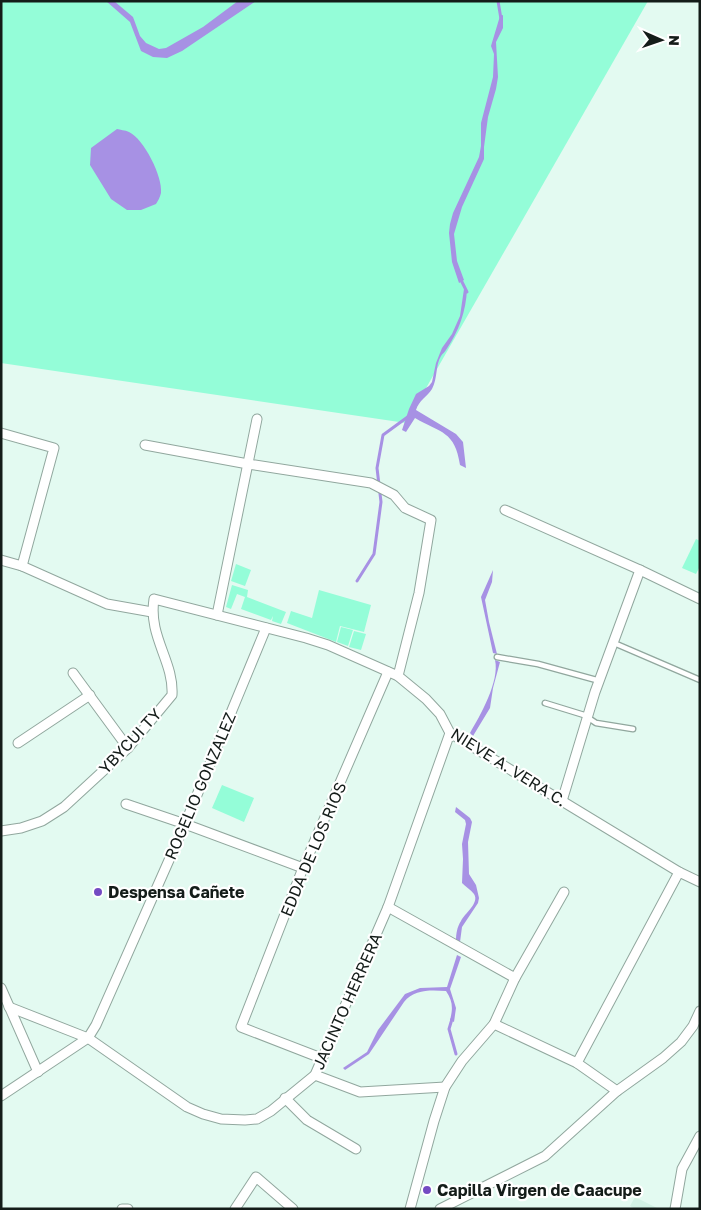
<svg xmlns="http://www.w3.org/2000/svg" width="701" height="1210" viewBox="0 0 701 1210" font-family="'Golos Text',sans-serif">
<rect width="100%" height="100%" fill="#e3faf1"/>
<path fill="#d2f2e5" d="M635,1197L659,1209H635L630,1206Z"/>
<g fill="#94fdd8">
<path d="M1,1H648L406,423L1,363Z"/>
<path d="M696,539L700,541V566L696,574L682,568Z"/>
<path d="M236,564L251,570L245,586L231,581Z"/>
<path d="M232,585L248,590L247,597L286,612L281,624L272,621L273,616L271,620L241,609L245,597L237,594L231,609L226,607Z"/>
<path d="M319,590L371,605L364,632L340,626L336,642L287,623L291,611L312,618Z"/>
<path d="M341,627L353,630L348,646L337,642Z"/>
<path d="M354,631L366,634L361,650L349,647Z"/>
<path d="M222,785L254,798L244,822L212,808Z"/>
</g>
<g fill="#a791e4">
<path d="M106,1H114L133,17L140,36L146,43L159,49L166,48L203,27L238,1H256L182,51L167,58L153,57L141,51L130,22Z"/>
<path d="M503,15V28L496,42L498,77L496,89L488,117L484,147V159L462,207L454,234L457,261L464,280L459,283L452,262L449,233L450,224L453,213L479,157L481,146V123L493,77L494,54L491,46L500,16Z"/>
<path d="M117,129C120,130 125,130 129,132C144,139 163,177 161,193C160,197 158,201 156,204L141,210H127L111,199L90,165L91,148Z"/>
<path d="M464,289H467C466,311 459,331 446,350C445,352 443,353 441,356C435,366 438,378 432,389C427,397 419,400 416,410L456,434L463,442L466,468L460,465C455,431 441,433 415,418L406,432L402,430L409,409L416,394L429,386L432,382L436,363L442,348L452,334L460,316Z"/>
<path d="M493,570L492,582L485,600L489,622L497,654L493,653L481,597Z"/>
<path d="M495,660L500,662L493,688L490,708L473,736L470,733C480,716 500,681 495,660Z"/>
<path d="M456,807L470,818L472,822L468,842L469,874L476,885L479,898L478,903L462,927L460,942L456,941C456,934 457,927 461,921C464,914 480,903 474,894C471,890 465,886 462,883L463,859L462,844L466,824L465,820L455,812Z"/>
<path d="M457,955L461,957L450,989L456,1008L454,1022L450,1020C453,1009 453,1001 446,991C431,990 414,989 404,1002L369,1054L345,1070L343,1068L367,1052L378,1030L405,994L420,988L447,987Z"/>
</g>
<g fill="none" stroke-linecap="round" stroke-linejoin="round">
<g stroke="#a791e4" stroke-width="3">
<path d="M498,1L501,19"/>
<path d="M461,280L467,292"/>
<path d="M357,581L374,554L381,502L377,468L383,435L409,416"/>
<path d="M452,1019L449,1029L456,1054"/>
</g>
<defs>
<g id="service">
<path d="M614,643L700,680"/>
<path d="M497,657L538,664L600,681"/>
<path d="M545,703L584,715L596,723L633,729"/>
</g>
<g id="minor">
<path d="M1,433L54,448L22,566"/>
<path d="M145,445L248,464L371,483L394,495L405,508L431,520L419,593L398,676"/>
<path d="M505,510L640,570L700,599"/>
<path d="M1,560L22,566L107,604L152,612"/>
<path d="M217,615L257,419"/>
<path d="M73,673L128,748"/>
<path d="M18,743L90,695"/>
<path d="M562,801L595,692L640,570"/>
<path d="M126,804L185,824L303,868"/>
<path d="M1,831L21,828L42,821L64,807L128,748L172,695C174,661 148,637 154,599L306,638L328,645L398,676L426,699L440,714L450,733L679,872L700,882"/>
<path d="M388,907L515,978"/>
<path d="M1,988L38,1072"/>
<path d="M9,1007L88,1038L187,1107L203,1114L221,1119L245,1120L257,1119L271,1111L315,1075L388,907L450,733"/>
<path d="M494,1024L577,1063L617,1091"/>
<path d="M321,1058L241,1027L303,868L388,672"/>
<path d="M577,1063L679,872"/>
<path d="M315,1075L360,1092L445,1087"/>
<path d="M1,1096L88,1038L96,1025L185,824L266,628"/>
<path d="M285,1098L307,1120L356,1149"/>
<path d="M122,1209H128"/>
<path d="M235,1209L256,1177L293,1209"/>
<path d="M410,1209L434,1121L445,1087L462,1061L494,1024L515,978L564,892"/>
<path d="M440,1209L545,1156L617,1091L663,1058L681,1042L693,1026L700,1011"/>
<path d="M675,1209L682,1169L700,1136"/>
</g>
</defs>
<use href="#service" stroke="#91a79e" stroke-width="7"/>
<use href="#minor" stroke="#91a79e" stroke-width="11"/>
<use href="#service" stroke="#fff" stroke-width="4.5"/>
<use href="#minor" stroke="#fff" stroke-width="9"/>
</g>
<g fill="#744bc3" stroke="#fff" stroke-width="2">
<circle cx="98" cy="892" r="5"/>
<circle cx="427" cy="1190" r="5"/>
</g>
<g text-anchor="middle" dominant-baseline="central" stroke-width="4.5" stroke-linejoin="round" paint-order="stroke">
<g font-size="16" fill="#141c19" stroke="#fff">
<text transform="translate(130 741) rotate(-47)">YBYCUI TY</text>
<text transform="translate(509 767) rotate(32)">NIEVE A. VERA C.</text>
<text transform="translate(200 786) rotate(-67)">ROGELIO GONZALEZ</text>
<text transform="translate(313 849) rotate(-67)">EDDA DE LOS RIOS</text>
<text transform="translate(347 1001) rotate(-66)">JACINTO HERRERA</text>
</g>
<g font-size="16" font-weight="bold" fill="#141c19" stroke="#fff" text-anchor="start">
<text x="108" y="892">Despensa Cañete</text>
<text x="437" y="1190">Capilla Virgen de Caacupe</text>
</g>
</g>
<rect width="701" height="1210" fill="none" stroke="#141c19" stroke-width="5"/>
<g transform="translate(661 40) rotate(92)" stroke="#ffffff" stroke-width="4" paint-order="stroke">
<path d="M0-4L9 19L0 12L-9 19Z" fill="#141c19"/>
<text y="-8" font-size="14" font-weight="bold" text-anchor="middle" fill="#141c19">N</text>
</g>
</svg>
